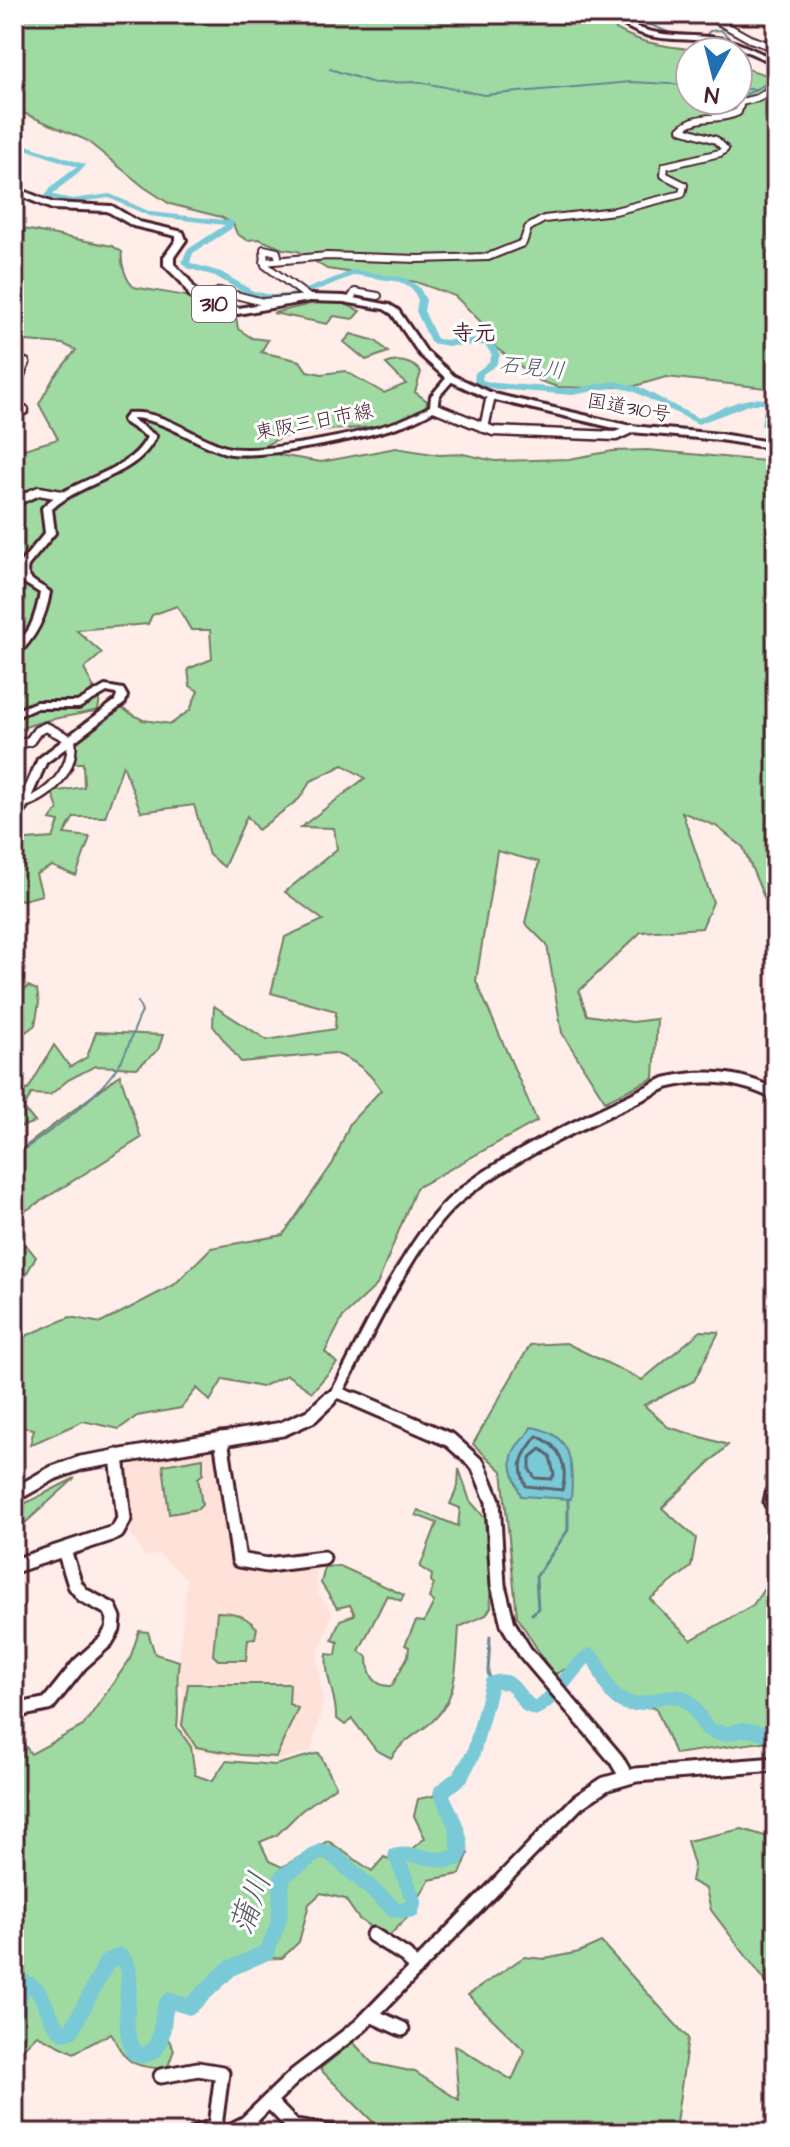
<svg xmlns="http://www.w3.org/2000/svg" width="790" height="2147" viewBox="0 0 790 2147" font-family="'Architects Daughter','Klee One',sans-serif">
<rect width="100%" height="100%" fill="#feede8"/>
<filter id="ink" filterUnits="userSpaceOnUse"><feTurbulence type="fractalNoise" baseFrequency=".0125" numOctaves="2"/><feDisplacementMap in="SourceGraphic" scale="16" xChannelSelector="R" yChannelSelector="G"/><feConvolveMatrix kernelMatrix="1 2 1 2 8 2 1 2 1" color-interpolation-filters="sRGB"/></filter>
<g filter="url(#ink)">
<path fill="#fee1d8" d="M212,1448L219,1453L234,1561L247,1570L312,1561L316,1567L317,1593L332,1613L317,1657L323,1703L311,1751L277,1761L194,1751L180,1726L183,1690L177,1683L187,1579L159,1554L144,1556L131,1533L126,1471L134,1464Z"/>
<g fill="#9edaa2" stroke="#747c66" stroke-width="2">
<path d="M14,14H598C627,46 671,46 711,52H690V100H738V66L776,78V389L666,377L635,386L590,388L558,387L540,381L495,347L481,322L455,296L416,282L327,269L298,251L283,249L259,239L247,240L237,234L233,224L221,217L170,204L144,187L86,140L14,109Z"/>
<path d="M14,227L112,246L122,252C120,262 126,281 134,287C166,294 209,295 236,316L238,329L252,338L268,340L261,352L300,361L307,371L322,374L345,371L384,393L406,384L386,364C398,358 412,362 421,372L415,392L427,401L426,407C376,444 314,416 266,445L279,455L321,462L396,448L439,455L463,454L495,461L569,459L613,451L648,450L776,462V926L743,847L716,826L682,812L713,902L702,928L641,932L579,991L587,1015L632,1022L657,1019L654,1078L605,1101L562,1033L547,945L525,923L539,862L497,851L476,981L537,1121L416,1188L377,1285L343,1317L325,1352L337,1363L312,1392L287,1375L261,1387L223,1379L210,1401L197,1388L181,1408L137,1416L119,1429L83,1421L30,1445L34,1429L14,1426V1341L70,1317L101,1323L174,1285L211,1248L283,1235L333,1163L350,1123L381,1090C370,1072 355,1060 334,1053L241,1062L213,1026L214,1006L267,1040L335,1029L336,1011L271,993L285,937L323,920L285,892L337,849L334,828L301,827L365,778L343,765L311,781L299,799L258,830L247,816L224,867L209,855L194,805L141,812L123,765L105,817H74L64,834L90,837L76,876L52,866L36,874L42,895L23,900L14,898V841L53,838L59,822L50,820L58,809L52,792L84,787L83,763H71L76,756L74,741L119,707L143,720L171,724L190,710L198,691L190,686L188,669L212,659L210,630H191L177,606L152,615L148,624L76,630L102,653L84,669L94,688L78,704L100,699L98,710C72,717 35,719 14,733V452L58,439L39,404L54,377L76,350L63,344L14,340Z"/>
<path d="M341,302L360,311L353,319L334,316L327,324L273,313L315,303Z"/>
<path d="M351,334L376,341L388,352L366,360L344,342Z"/>
<path d="M28,986L37,990L39,1003L35,1025L14,1041V1003Z"/>
<path d="M96,1032L163,1035L158,1050L137,1068L95,1066L68,1080L50,1095L31,1094L24,1109L35,1122L14,1129V1089L28,1090L54,1045L70,1067L87,1057Z"/>
<path d="M120,1075L141,1138L14,1218V1155Z"/>
<path d="M14,1230L36,1257L21,1283L14,1287Z"/>
<path d="M701,1331L719,1332L694,1381L644,1405L668,1427L728,1445L662,1508L696,1538L691,1567L650,1599L691,1640L753,1605L776,1571V1669L765,1673L776,1721V1740L675,1754L656,1708L626,1705L588,1659L553,1675L517,1616L502,1471L473,1444L530,1345L566,1343L642,1380Z"/>
<path d="M203,1458V1474L198,1478L202,1505L198,1509L169,1514L163,1465Z"/>
<path d="M459,1469L470,1501L485,1518L491,1607L486,1615L459,1627C456,1664 459,1701 428,1725C414,1736 400,1743 391,1758L376,1750L352,1719L345,1725L336,1718C337,1696 324,1677 327,1654L336,1655L338,1642L332,1640L340,1620L355,1615L350,1605L337,1608L321,1583L325,1567L340,1566L404,1595L401,1601L387,1595L359,1651L368,1657C368,1673 373,1687 392,1686L408,1656L409,1647L405,1645L416,1621L424,1622L434,1602L429,1598L434,1584L431,1581L432,1575L420,1567L437,1523L416,1515L418,1510L458,1526L460,1508L450,1504L458,1486Z"/>
<path d="M75,1478L14,1533V1509Z"/>
<path d="M217,1612C234,1612 245,1615 257,1628L255,1638L248,1639L246,1660H218L213,1655Z"/>
<path d="M139,1631L148,1632L155,1654L179,1661C175,1685 180,1703 177,1727L191,1747L195,1775L212,1781L226,1761L275,1765L319,1753L336,1786L301,1811L277,1835L260,1842L269,1861L282,1867L328,1841L372,1871L384,1857L396,1862L425,1838L414,1816L418,1799L447,1793L468,1854L460,1874L429,1880L409,1916L387,1938L359,1919L345,1899L321,1893L309,1904L299,1942L282,1958L252,1959L197,2004H164L163,2029L174,2050L167,2069C132,2066 127,2065 111,2033L74,2053L37,2035L14,2058V1743H23L31,1754L83,1726L130,1659Z"/>
<path d="M188,1684H290L289,1704L298,1708L276,1757L241,1755L196,1747L182,1725Z"/>
<path d="M742,1829L765,1836L776,1853V1995L711,1910L706,1889L691,1881L694,1865L687,1841Z"/>
<path d="M601,1942L688,2038L676,2123L681,2133H376L380,2129L320,2069L353,2042L372,2063L415,2072L459,2100L454,2045L512,2080L525,2051L468,1995L524,1957L545,1959L579,1952Z"/>
</g>
<path fill="#79c9d6" stroke="#668592" stroke-width="2" d="M531,1427C572,1433 574,1463 571,1499L521,1496C516,1482 506,1463 515,1449C520,1440 527,1437 531,1427Z"/>
<g fill="none" stroke-linecap="round" stroke-linejoin="round">
<g stroke="#5d636f" stroke-width="3">
<path d="M537,1436C560,1445 569,1467 562,1490L526,1486C516,1463 522,1455 537,1436Z"/>
<path d="M541,1449L550,1456L554,1475L551,1479L535,1478L530,1470V1458Z"/>
</g>
<g stroke="#668592" stroke-width="2">
<path d="M634,14L639,20L675,35"/>
<path d="M705,36L710,31L721,30L729,38L776,58"/>
<path d="M330,69L374,83L420,82L484,95L631,82L690,85"/>
<path d="M738,89H756L776,79"/>
<path d="M738,98L755,90"/>
<path d="M721,114L734,100"/>
<path d="M14,1157C51,1129 94,1104 120,1063C130,1047 133,1028 142,1012L138,1002"/>
</g>
<g stroke="#668592" stroke-width="3">
<path d="M532,1614L538,1609L536,1577L568,1530V1499"/>
<path d="M490,1637L488,1672L491,1683"/>
</g>
<g fill="#79c9d6" fill-rule="evenodd">
<path d="M14,141L84,164L85,166C76,178 62,183 53,195L72,199L110,194L151,212L233,221L234,223L231,229L193,253L190,262L193,264L221,272L253,291L272,295L296,293L354,270L405,278L419,287L426,300L424,311L437,339C452,342 484,335 492,343C496,346 498,351 500,355L496,365L483,374L482,380L495,383L573,389L615,381L639,387L698,418C721,409 751,391 774,402L770,424L776,425V431L761,425L765,404H751L698,424L633,391L615,387L573,395L495,389L474,384L475,373L489,362L492,355L485,345L449,346L431,343L416,311L418,300L413,290L400,282L355,275L300,297L272,299L248,295L215,276L187,268L182,262L187,250L225,225L149,216L109,198L72,203L46,198L45,196L53,185L77,167L14,145Z"/>
<path d="M591,1648C609,1656 607,1682 623,1693C642,1706 667,1679 691,1694C701,1701 705,1715 714,1724L728,1726L742,1722L776,1728V1744C766,1741 756,1738 745,1737C739,1737 734,1741 728,1741C721,1742 709,1739 704,1735C694,1728 692,1712 681,1706C661,1693 632,1730 606,1697C599,1687 595,1675 589,1664C570,1683 560,1706 535,1716L523,1711L507,1690L497,1689L479,1758L467,1781L450,1795C457,1811 471,1836 468,1853C467,1857 463,1862 461,1865L448,1868L407,1862L422,1900L418,1916C409,1919 399,1919 390,1916L326,1860L322,1859L290,1881L287,1921L273,1958L235,1975L195,2013L189,2015L173,2010C171,2024 171,2046 160,2056C155,2061 146,2062 140,2064L127,2057C115,2028 120,2001 121,1971L117,1965L113,1968L77,2037L64,2041C42,2032 43,2009 29,1993L20,2027L14,2029V1987C17,1980 21,1978 28,1975C54,1986 49,2006 66,2024L101,1956L119,1947C157,1963 120,2021 142,2047L147,2045C159,2030 149,2000 169,1992L187,1998L223,1963L261,1946L271,1921L274,1877L276,1871L320,1843L336,1847L399,1902H406L388,1856L390,1850C411,1842 432,1856 452,1850L448,1827L433,1793L435,1787L455,1771L467,1751L486,1678C516,1667 516,1684 535,1701C557,1686 566,1658 591,1648Z"/>
</g>
<defs>
<g id="minor-far3">
<path d="M705,14L750,39L776,48"/>
<path d="M278,256L277,252L264,249L265,265L308,297"/>
<path d="M264,262L327,256L418,259L488,257L523,243L528,228L544,219L615,211L682,194L684,185L664,175L665,166L720,153L725,149L716,140L681,129C697,113 719,122 738,112L741,102L758,98L776,85"/>
<path d="M202,299L220,291L263,302L309,298"/>
<path d="M350,300L355,292L378,296"/>
</g>
<g id="minor-far2">
<path d="M14,362L25,363L14,388"/>
<path d="M434,407L493,431L616,436L631,429"/>
<path d="M14,409L24,410"/>
<path d="M484,428L491,396"/>
<path d="M14,502L39,491L61,495"/>
<path d="M14,745L30,741L37,731L46,727L71,740C75,768 50,797 23,803"/>
</g>
<g id="minor-far1">
<path d="M337,1392L359,1401"/>
<path d="M327,1401L337,1392C367,1337 410,1239 456,1199C510,1153 600,1116 665,1083C704,1073 740,1076 776,1095"/>
</g>
<g id="minor">
<path d="M355,1399L450,1440L478,1465L493,1501L498,1585L508,1624L525,1652L616,1759L626,1776"/>
<path d="M221,1439L239,1560L267,1565L323,1558"/>
<path d="M14,1495L53,1473L81,1463L282,1429L311,1416L329,1399"/>
<path d="M771,1502L776,1482"/>
<path d="M14,1566L117,1532L124,1519L117,1456"/>
<path d="M14,1711L48,1704L80,1664L106,1641L113,1629L114,1618L110,1609L83,1595L75,1585L64,1550"/>
<path d="M373,1935L406,1956L416,1969"/>
<path d="M371,2015L402,2029"/>
<path d="M161,2076L198,2069L222,2073L215,2126L196,2133"/>
<path d="M269,2101L294,2127L335,2133"/>
<path d="M226,2133L246,2123L296,2075L360,2026L578,1802L605,1784L636,1775L776,1764"/>
</g>
<g id="major">
<path d="M611,14H618C647,42 685,32 722,39C741,42 757,53 776,59V63C758,58 741,47 723,43C682,35 643,48 611,14Z"/>
<path d="M451,375L455,378L439,396L437,409C428,414 419,419 409,423C375,436 260,461 226,453C194,444 167,420 133,418L132,419L156,436C138,477 83,480 52,509L55,533L28,566C23,580 41,584 50,592C46,618 35,638 17,656L14,657C14,644 24,638 30,627C35,616 38,605 40,593L21,581L16,572L20,563L45,533L42,508C70,478 130,474 147,437L124,422L123,420L128,413C164,410 193,437 226,447C257,456 369,432 402,420C412,416 421,411 430,406L431,396L448,376Z"/>
<path d="M105,686L123,689L127,696L125,703L46,763L19,825L14,829V813L38,759L115,701L117,696L116,694L107,692L79,708H37L14,718V711L36,702H77Z"/>
</g>
<path id="highway" d="M14,187L53,203L112,206L139,222L183,232L186,240L174,257V264L189,280L198,294L239,308L309,295L344,296L390,305L398,310L426,351L454,376L494,394L631,426L720,434L776,443V449L720,440L631,432L487,398L448,380L420,355L392,314L384,309L344,302L309,301L238,314L191,298L182,283L164,265V257L176,240V236L133,226L107,211L52,209L14,193Z"/>
</defs>
<use href="#minor-far3" stroke="#4a1f2b" stroke-width="10"/>
<use href="#minor-far2" stroke="#4a1f2b" stroke-width="13"/>
<use href="#minor-far1" stroke="#4a1f2b" stroke-width="16"/>
<use href="#minor" stroke="#4a1f2b" stroke-width="19"/>
<use href="#major" stroke="#4a1f2b" stroke-width="6"/>
<use href="#highway" stroke="#4a1f2b" stroke-width="6"/>
<use href="#minor-far3" stroke="#fff" stroke-width="6"/>
<use href="#minor-far2" stroke="#fff" stroke-width="8"/>
<use href="#minor-far1" stroke="#fff" stroke-width="10"/>
<use href="#minor" stroke="#fff" stroke-width="13"/>
<use href="#major" fill="#fff" fill-rule="evenodd"/>
<use href="#highway" fill="#fff" fill-rule="evenodd"/>
</g>
</g>
<g text-anchor="middle" dominant-baseline="central" stroke-width="6" stroke-linejoin="round" paint-order="stroke">
<g font-size="20" fill="#4a1f2b" stroke="#fff">
<text transform="translate(629 408) rotate(10)">国道310号</text>
<text transform="translate(314 422) rotate(-11)">東阪三日市線</text>
</g>
<rect fill="#fff" stroke="#80626b" stroke-width="2" x="192" y="286" width="44" height="36" rx="6"/>
<g font-size="22" font-weight="bold" fill="#4a1f2b">
<text x="214" y="304">310</text>
</g>
<g font-size="22" font-weight="bold" fill="#4a1f2b" stroke="#fff">
<text x="474" y="333">寺元</text>
</g>
<g font-size="22" font-style="italic" fill="#5a5a67" stroke="#fff">
<text transform="translate(532 368) rotate(6)">石見川</text>
</g>
<g font-size="32" font-style="italic" fill="#5a5a67" stroke="#fff">
<text transform="translate(251 1904) rotate(-70)">蒲川</text>
</g>
</g>
<rect width="790" height="2147" fill="none" stroke="#fff" stroke-width="48"/>
<rect x="24" y="24" width="742" height="2099" fill="none" stroke="#4a1f2b" stroke-width="3" filter="url(#ink)"/>
<g transform="translate(714 76) rotate(187)"><circle r="38" fill="#ffffff" stroke="#b7a5aa" stroke-width="2"/>
<path d="M0-6L14 30L0 20L-14 30Z" fill="#1f6fb2"/>
<text y="-12" font-size="22" font-weight="bold" text-anchor="middle" fill="#4a1f2b">N</text>
</g>
</svg>
